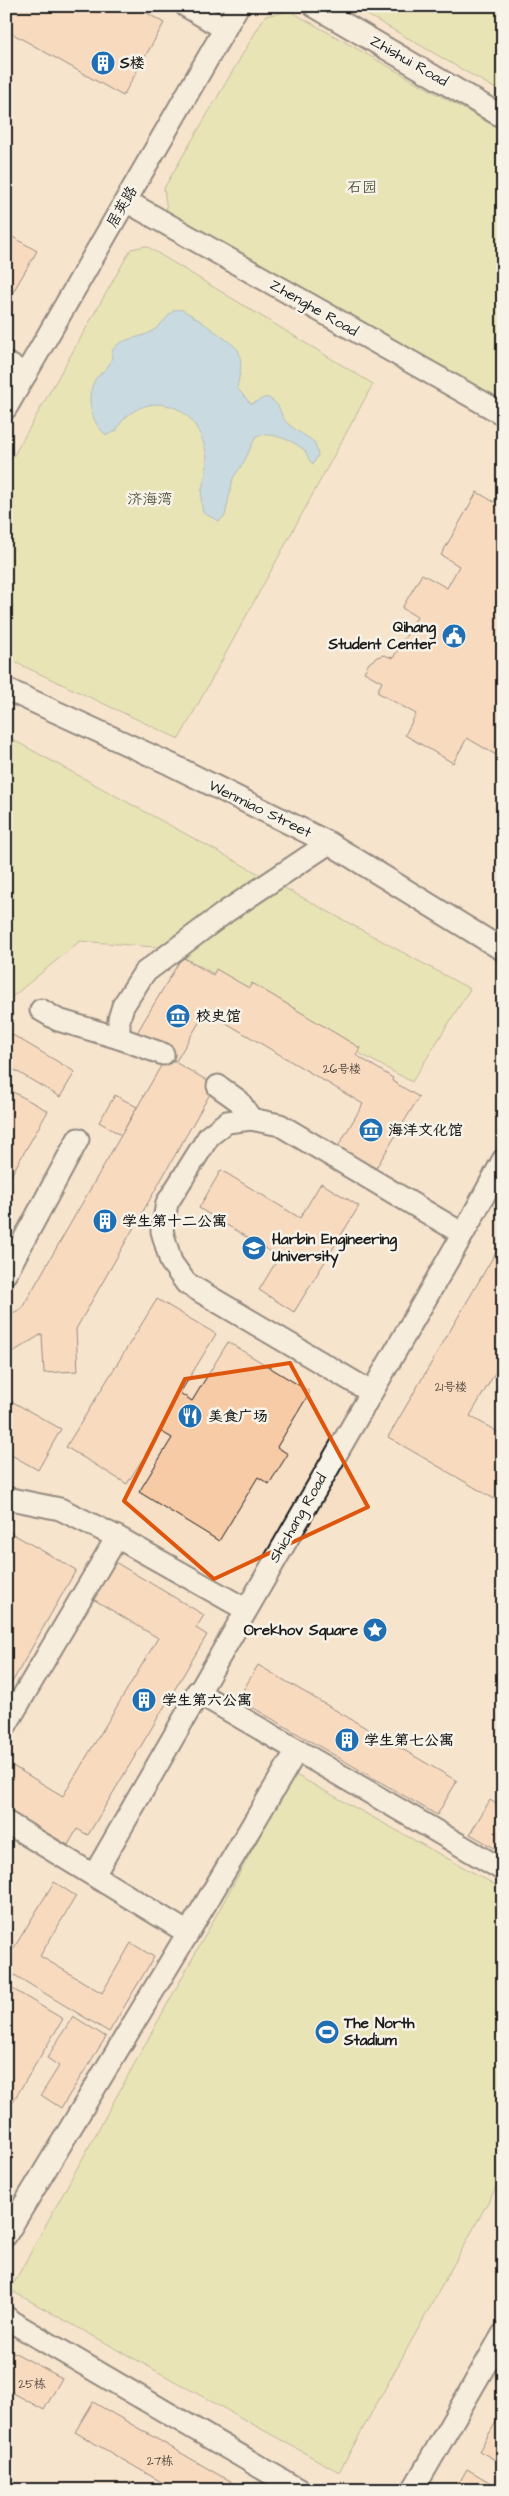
<svg xmlns="http://www.w3.org/2000/svg" width="509" height="2496" viewBox="0 0 509 2496" font-family="'Architects Daughter','LXGW WenKai TC',sans-serif">
<rect width="100%" height="100%" fill="#f7e7d4"/>
<filter id="ink" filterUnits="userSpaceOnUse"><feTurbulence type="fractalNoise" baseFrequency=".02" numOctaves="2"/><feDisplacementMap in="SourceGraphic" scale="10" xChannelSelector="R" yChannelSelector="G"/><feConvolveMatrix kernelMatrix="1 2 1 2 8 2 1 2 1" color-interpolation-filters="sRGB"/></filter>
<g filter="url(#ink)">
<rect fill="#f7dfc6" x="6" y="6" width="497" height="2484"/>
<g fill="#d4e092" stroke="#787e57">
<path d="M352,6H503V93Z"/>
<path d="M290,11L503,131V402L167,211L164,188L265,16Z"/>
<path d="M146,246L373,384L179,739L6,658V469L131,249Z"/>
<path d="M6,736L470,989L412,1082L167,948L80,941L6,1002Z"/>
<path d="M294,1774L503,1889V2175L339,2472L10,2290Z"/>
</g>
<path fill="#91cbf1" stroke="#62859c" d="M174,310C177,310 180,309 182,310C187,311 237,346 238,350C244,362 239,376 237,388L251,404L266,397C284,405 277,413 288,424C296,431 307,436 315,443L318,455L313,464C308,460 308,456 305,451C296,441 269,431 256,436L244,462L233,478L225,516L219,521L203,513C197,487 208,480 207,460C207,450 201,435 196,427C177,394 132,398 116,431L107,435C92,426 86,400 93,384C96,375 106,371 110,363C113,357 110,351 116,346C125,338 139,338 149,333C159,328 166,318 174,310Z"/>
<g fill="#f8cba7" stroke="#1c1c1c">
<path d="M6,6H135L164,23L123,96L6,30Z"/>
<path d="M6,233L37,251L6,304Z"/>
<path d="M503,487V759L467,738L453,763L405,735L416,714L377,692L382,682L364,672L369,663L377,657L384,655L393,658L417,617L402,608L422,574L447,588L459,566L441,555L477,492L494,502Z"/>
<path d="M182,957L213,975L216,969L249,988L252,983L360,1048L356,1055L393,1078L392,1081L419,1097L373,1173L336,1150L363,1104L206,1011L176,1061L135,1036Z"/>
<path d="M6,1031L75,1072L60,1097L6,1065Z"/>
<path d="M166,1057L215,1085L76,1329L78,1371L44,1373L42,1334L8,1355L6,1317L22,1308Z"/>
<path d="M6,1088L48,1111L6,1184Z"/>
<path d="M115,1095L137,1107L121,1135L99,1122Z"/>
<path d="M221,1170L300,1218L321,1183L359,1206L294,1312L259,1290L279,1257L199,1208Z"/>
<path d="M503,1240V1359L470,1416L503,1435V1504L388,1437Z"/>
<path d="M157,1299L216,1334L180,1393L192,1401L228,1342L310,1392L277,1447L288,1454L269,1484L258,1477L219,1541L139,1492L172,1438L160,1431L127,1484L66,1447Z"/>
<path d="M6,1398L61,1429L38,1470L6,1452Z"/>
<path d="M6,1530L76,1570L6,1693Z"/>
<path d="M115,1562L204,1615L196,1628L207,1635L88,1835L77,1829L68,1845L6,1809V1762L63,1796L158,1638L93,1599Z"/>
<path d="M258,1665L457,1781L437,1815L238,1699Z"/>
<path d="M490,1800L503,1808V1853L470,1834Z"/>
<path d="M54,1882L76,1896L40,1956L102,1993L131,1943L154,1957L109,2032L6,1970V1961Z"/>
<path d="M6,1985L63,2019L6,2113Z"/>
<path d="M73,2016L106,2037L61,2108L41,2095L59,2066L47,2058Z"/>
<path d="M6,2348L62,2378L44,2410L6,2389Z"/>
<path d="M93,2402L245,2490H175L75,2432Z"/>
<path d="M503,2410V2464L479,2451Z"/>
<path d="M467,2469L503,2490H455Z"/>
</g>
<g fill="none" stroke-linecap="round" stroke-linejoin="round">
<defs>
<g id="minor">
<path d="M186,6L225,29"/>
<path d="M314,6L503,117"/>
<path d="M126,201L503,414"/>
<path d="M6,363L26,374"/>
<path d="M6,408L238,6"/>
<path d="M6,689L170,764L329,843L503,950"/>
<path d="M41,1010L58,1020L119,1038L163,1054"/>
<path d="M119,1038V1019L123,1006L144,973L227,911L329,843"/>
<path d="M218,1086L239,1101L251,1119"/>
<path d="M6,1273L78,1139"/>
<path d="M371,1392L186,1283L171,1262L162,1231L167,1203L209,1136L227,1122L251,1119L280,1125L463,1234"/>
<path d="M6,1498L60,1509L117,1537L245,1609"/>
<path d="M197,1692L503,1870"/>
<path d="M6,1725L117,1537"/>
<path d="M6,1822L188,1933L6,2235"/>
<path d="M94,1875L468,1225L503,1160"/>
<path d="M188,1933L297,1750"/>
<path d="M6,2317L12,2322L299,2490"/>
<path d="M413,2490L503,2334"/>
</g>
</defs>
<use href="#minor" stroke="#1c1c1c" stroke-width="25"/>
<use href="#minor" stroke="#f7f3e8" stroke-width="21"/>
</g>
</g>
<path d="M0 0H509V2496H0ZM290,1363L368,1507L214,1579L124,1501L185,1379Z" fill="#f7e7d4" fill-opacity=".55" fill-rule="evenodd"/>
<path fill="none" stroke="#de560d" stroke-width="4" stroke-linejoin="round" d="M290,1363L368,1507L214,1579L124,1501L185,1379Z"/>
<defs>
<symbol id="building-disc" viewBox="-11 -11 22 22"><circle r="9.5" fill="#1f6fb2" stroke="#f7f3e8"/><path d="M-4-6H4V6H1V3H-1V6H-4ZM-2.5-4.3h1.7v1.8h-1.7ZM.8-4.3h1.7v1.8H.8ZM-2.5-1h1.7V.8h-1.7ZM.8-1h1.7V.8H.8Z" fill="#fff"/></symbol>
<symbol id="civic-disc" viewBox="-11 -11 22 22"><circle r="9.5" fill="#1f6fb2" stroke="#f7f3e8"/><path d="M-.6-6.5H3V-4.5H.6V-3L4-1V1h2V6H-6V1h2V-1L-.6-3ZM-1.2 2.5V6h2.4V2.5Z" fill="#fff"/></symbol>
<symbol id="museum-disc" viewBox="-11 -11 22 22"><circle r="9.5" fill="#1f6fb2" stroke="#f7f3e8"/><path d="M0-6L6-3V-2H-6V-3ZM-5-1h2V3h-2ZM-1-1h2V3h-2ZM3-1h2V3H3ZM-6 4H6V6H-6Z" fill="#fff"/></symbol>
<symbol id="university-disc" viewBox="-11 -11 22 22"><circle r="9.5" fill="#1f6fb2" stroke="#f7f3e8"/><path d="M0-5L7-2L0 1L-7-2ZM-4 1L0 2.5L4 1V4Q0 6-4 4Z" fill="#fff"/></symbol>
<symbol id="restaurant-disc" viewBox="-11 -11 22 22"><circle r="9.5" fill="#1f6fb2" stroke="#f7f3e8"/><path d="M-5-6h1v4h1v-4h1v4h1v-4h1v5L-1.5 .5V6h-2V.5L-5-1ZM5-6V6H3V1.5H1.5Q1.5-4 5-6Z" fill="#fff"/></symbol>
<symbol id="sight-disc" viewBox="-11 -11 22 22"><circle r="9.5" fill="#1f6fb2" stroke="#f7f3e8"/><path d="M0-6L1.8-2.2L6-1.7L2.9 1.2L3.7 5.4L0 3.3L-3.7 5.4L-2.9 1.2L-6-1.7L-1.8-2.2Z" fill="#fff"/></symbol>
<symbol id="stadium-disc" viewBox="-11 -11 22 22"><circle r="9.5" fill="#1f6fb2" stroke="#f7f3e8"/><path d="M0-5a6.5 5 0 1 0 0 10a6.5 5 0 1 0 0-10ZM-3.5-1.8h7v3.6h-7Z" fill="#fff"/></symbol>
</defs>
<g fill-rule="evenodd">
<use href="#building-disc" x="89" y="49" width="28" height="28"/>
<use href="#civic-disc" x="440" y="622" width="28" height="28"/>
<use href="#museum-disc" x="164" y="1002" width="28" height="28"/>
<use href="#museum-disc" x="357" y="1116" width="28" height="28"/>
<use href="#building-disc" x="91" y="1207" width="28" height="28"/>
<use href="#university-disc" x="240" y="1234" width="28" height="28"/>
<use href="#restaurant-disc" x="176" y="1402" width="28" height="28"/>
<use href="#sight-disc" x="361" y="1616" width="28" height="28"/>
<use href="#building-disc" x="130" y="1686" width="28" height="28"/>
<use href="#building-disc" x="333" y="1726" width="28" height="28"/>
<use href="#stadium-disc" x="313" y="2018" width="28" height="28"/>
</g>
<g text-anchor="middle" dominant-baseline="central" stroke-width="5" stroke-linejoin="round" paint-order="stroke">
<g font-size="12" fill="#53483f">
<text x="342" y="1069">26号楼</text>
<text x="451" y="1387">21号楼</text>
<text x="32" y="2384">25栋</text>
<text x="160" y="2461">27栋</text>
</g>
<g font-size="15" fill="#1c1c1c" stroke="#f7f3e8">
<text transform="translate(409 61) rotate(30)">Zhishui Road</text>
<text transform="translate(122 207) rotate(-60)">居英路</text>
<text transform="translate(314 308) rotate(30)">Zhenghe Road</text>
<text transform="translate(260 809) rotate(26)">Wenmiao Street</text>
<text transform="translate(298 1518) rotate(-60)">Shichang Road</text>
</g>
<g font-size="15" font-weight="bold" fill="#1c1c1c" stroke="#f7f3e8" text-anchor="start">
<text x="120" y="63">S楼</text>
<text x="436" y="627" text-anchor="end">Qihang<tspan x="436" dy="17">Student Center</tspan></text>
<text x="196" y="1016">校史馆</text>
<text x="388" y="1130">海洋文化馆</text>
<text x="122" y="1221">学生第十二公寓</text>
<text x="272" y="1239">Harbin Engineering<tspan x="272" dy="17">University</tspan></text>
<text x="208" y="1416">美食广场</text>
<text x="358" y="1630" text-anchor="end">Orekhov Square</text>
<text x="162" y="1700">学生第六公寓</text>
<text x="364" y="1740">学生第七公寓</text>
<text x="344" y="2023">The North<tspan x="344" dy="17">Stadium</tspan></text>
</g>
<g font-size="15" fill="#53573f" stroke="#f7f3e8">
<text x="362" y="187">石园</text>
<text x="150" y="499">济海湾</text>
</g>
</g>
<rect width="509" height="2496" fill="none" stroke="#f7f3e8" stroke-width="25"/>
<rect x="12" y="12" width="484" height="2471" fill="none" stroke="#1c1c1c" stroke-width="2" filter="url(#ink)"/>
</svg>
